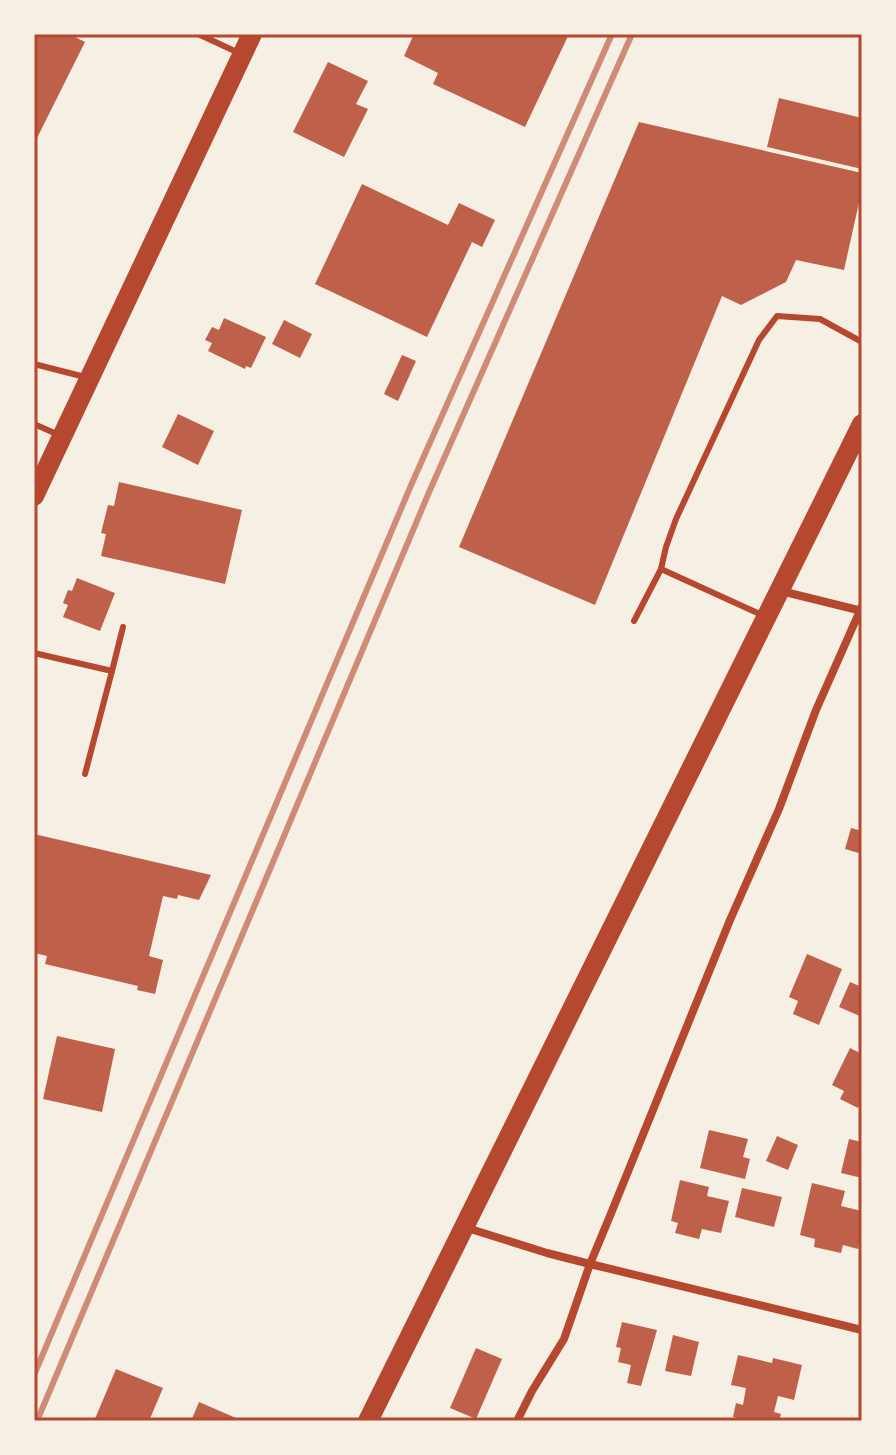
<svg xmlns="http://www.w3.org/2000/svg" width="896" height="1455" viewBox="0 0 896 1455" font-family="'Playfair Display',serif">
<rect width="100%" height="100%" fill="#f6efe4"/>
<g fill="#bf614a">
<path d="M34,34H69L85,42L34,144Z"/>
<path d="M414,34H505L512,37L513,34H569L525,127L433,84L438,73L404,56Z"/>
<path d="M328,62L368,81L356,104L368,109L344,157L293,132Z"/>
<path d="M779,98L862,118V169L767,147Z"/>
<path d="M639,122L862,173V189L844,270L796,260L786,282L741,305L722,296L595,605L459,547Z"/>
<path d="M362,184L448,225L459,203L495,220L482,247L472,242L427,337L315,284Z"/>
<path d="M224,318L266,337L251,368L246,366L245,369L208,351L212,343L205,340L212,327L219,330Z"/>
<path d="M284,320L312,334L300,358L272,344Z"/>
<path d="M402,355L416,361L398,401L384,394Z"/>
<path d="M178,414L214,431L198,465L162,447Z"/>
<path d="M119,482L242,510L225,584L101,556L106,534L101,533L108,505L114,506Z"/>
<path d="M77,578L115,593L100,631L63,617L68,605L63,603L68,590L72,591Z"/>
<path d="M851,828L862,831V854L845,849Z"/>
<path d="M34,834L211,875L199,900L178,895L177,899L163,896L149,956L163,960L155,994L137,990L138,986L45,964L47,956L34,953Z"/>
<path d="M807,954L842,969L819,1025L793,1014L798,1001L789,997Z"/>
<path d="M850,982L862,987V1017L839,1007Z"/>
<path d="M57,1036L115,1049L102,1112L43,1099Z"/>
<path d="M850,1048L862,1054V1099L858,1108L840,1099L844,1091L832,1085Z"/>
<path d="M709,1130L748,1139L743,1157L750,1159L745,1179L700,1168Z"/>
<path d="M777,1136L798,1145L788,1170L766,1161Z"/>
<path d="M849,1139L862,1142V1178L841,1173Z"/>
<path d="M680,1180L709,1187L707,1196L729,1201L721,1233L702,1229L699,1239L675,1233L678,1223L671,1221Z"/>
<path d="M812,1183L845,1191L841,1206L862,1211V1234L858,1249L843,1245L841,1253L814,1247L815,1239L800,1235Z"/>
<path d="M742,1188L782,1197L774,1227L735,1217Z"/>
<path d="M622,1322L657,1330L641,1386L627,1383L631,1365L618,1362L621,1348L616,1347Z"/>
<path d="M673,1335L699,1342L691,1376L665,1371Z"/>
<path d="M476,1348L502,1359L476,1419L450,1408Z"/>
<path d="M738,1355L772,1363L773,1358L802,1365L794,1400L778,1396L774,1412L781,1414L779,1421H752L733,1417L736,1403L743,1405L746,1388L731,1385Z"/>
<path d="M116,1369L163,1388L149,1421H94Z"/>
<path d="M199,1402L243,1421H191Z"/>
</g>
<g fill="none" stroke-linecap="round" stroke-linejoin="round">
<g stroke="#b5482f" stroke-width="6">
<path d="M198,34L239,53"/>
<path d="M34,364L85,377"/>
<path d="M34,424L59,435"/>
<path d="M762,615L661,569L666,547L676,519L759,340L777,316L820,319L862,342"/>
<path d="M634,621L661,569"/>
<path d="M34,653L112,671L123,627"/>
<path d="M85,774L112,671"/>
</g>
<g stroke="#b5482f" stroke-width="8">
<path d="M781,591L862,611"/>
<path d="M464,1227L547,1253L590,1264L862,1330"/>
<path d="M517,1421L532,1391L564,1339L590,1264L612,1211L730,920L779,809L816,710L862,606"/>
</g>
<g stroke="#b5482f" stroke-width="20">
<path d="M34,496L252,34"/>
<path d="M368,1421L862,424"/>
</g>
<g stroke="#cf8b77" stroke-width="6">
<path d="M34,1375L412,483L612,34"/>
<path d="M37,1421L430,490L632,34"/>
</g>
</g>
<rect width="896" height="1455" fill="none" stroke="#f6efe4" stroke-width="72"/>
<rect x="36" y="36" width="824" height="1383" fill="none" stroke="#b5482f" stroke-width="3"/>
</svg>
